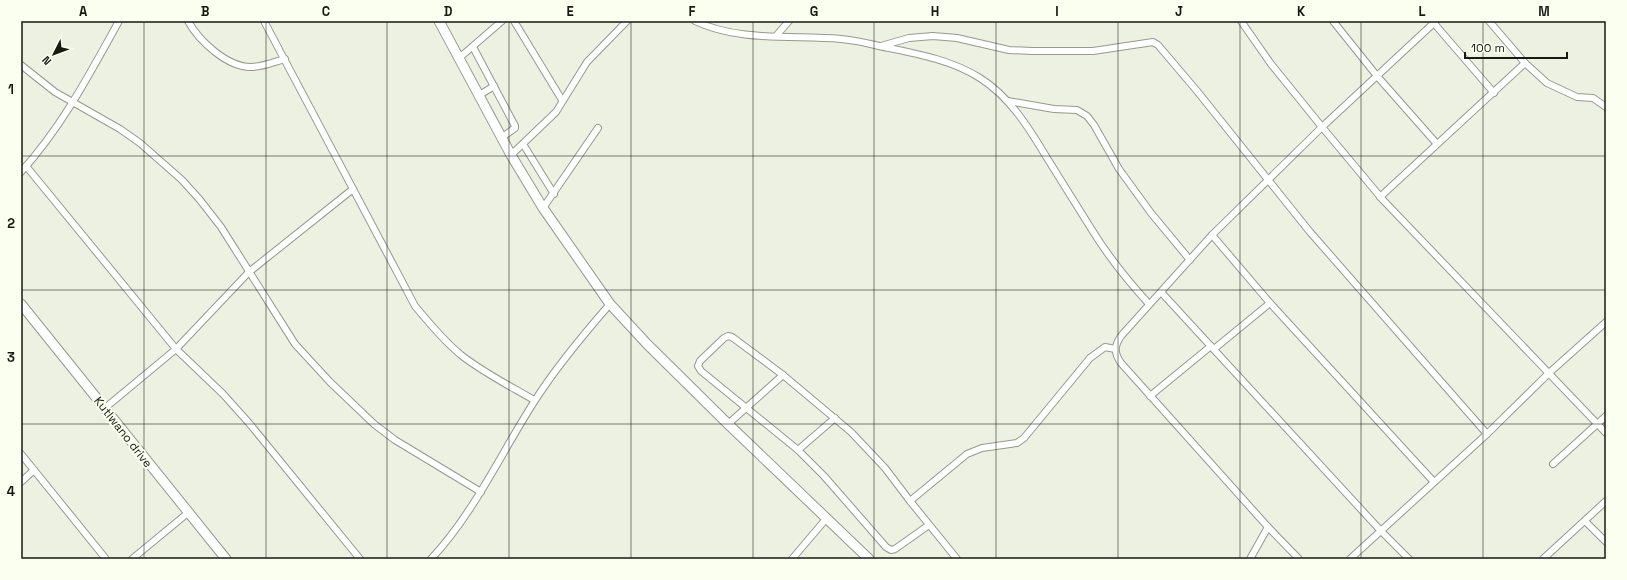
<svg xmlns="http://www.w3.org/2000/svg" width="1627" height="580" viewBox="0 0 1627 580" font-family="'Space Grotesk',sans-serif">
<rect width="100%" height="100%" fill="#edf1e2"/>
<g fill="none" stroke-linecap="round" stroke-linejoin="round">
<defs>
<g id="street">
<path d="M188,21C199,41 227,67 251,67C262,67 274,62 285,59"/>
<path d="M264,21L415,306C429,323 444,341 461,355C484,373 510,386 534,400"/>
<path d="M514,21L562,100"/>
<path d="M695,21C739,42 792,35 841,39C853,40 867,43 879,46C913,53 950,59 980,78C1010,97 1029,128 1047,158C1062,182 1077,206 1092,230C1108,256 1128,281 1149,304"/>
<path d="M1241,21L1271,64L1322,127L1436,21"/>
<path d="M1333,21L1377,76L1437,144"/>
<path d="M1432,21L1494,93"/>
<path d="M1489,21L1525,63L1547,83L1577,97L1593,98L1606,107"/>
<path d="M776,36L789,21"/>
<path d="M881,46L909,38L933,36L957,38L1009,50L1032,51H1093L1153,42L1158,45L1197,91L1310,232L1487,434"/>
<path d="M473,47L515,126V128L501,138"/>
<path d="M458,59L502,21"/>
<path d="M21,65L55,92L120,129L140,143L182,180L200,200L221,227L295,344L330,382L374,424L395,440L481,492"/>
<path d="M478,96L494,86"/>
<path d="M1008,101L1054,109L1077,110L1087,116L1094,125L1119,169L1151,213L1190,260"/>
<path d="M523,144L554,194"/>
<path d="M511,155L556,112L587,62L627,21"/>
<path d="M26,166L176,349L223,394L249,423L360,559"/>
<path d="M21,172C63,125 89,75 119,21"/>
<path d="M1380,197L1525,63"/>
<path d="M543,208L598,128"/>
<path d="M1212,235L1270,303L1434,482"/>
<path d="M1161,292L1381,531L1409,559"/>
<path d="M1214,349L1270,303"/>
<path d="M1150,396L1211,346"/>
<path d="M105,408L176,349L249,272L353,189"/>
<path d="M728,424L783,375"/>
<path d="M798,450L835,418"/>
<path d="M21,454L106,559"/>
<path d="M1553,464L1606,416"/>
<path d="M21,482L34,470"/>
<path d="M910,501L967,454L982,448L1017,443L1024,438L1090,358L1105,347L1115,349"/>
<path d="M1585,521L1606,542"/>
<path d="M929,525L895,549L891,550L886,547L824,476L798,450L701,371L698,366L700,361L724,338L728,336L732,337L783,375L851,432L885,468L910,501L957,559"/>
<path d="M132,559L189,512"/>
<path d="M431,559C474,513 500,455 534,402C556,367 583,335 610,304"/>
<path d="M792,559L826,519"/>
<path d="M1250,559L1268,527"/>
<path d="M1299,559L1268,527L1121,363C1114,353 1114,346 1121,336L1212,235L1322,127L1383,200L1606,433"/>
<path d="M1350,559L1487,434L1549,373L1606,322"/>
<path d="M1543,559L1606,501"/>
</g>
<g id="secondary">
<path d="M439,21L511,155L543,208L610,304L647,344L728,424L869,559"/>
<path d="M21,304L226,559"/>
</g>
</defs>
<use href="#street" stroke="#969a8b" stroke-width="8"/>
<use href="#secondary" stroke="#969a8b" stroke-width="11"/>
<use href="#street" stroke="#fff" stroke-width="6"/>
<use href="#secondary" stroke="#fff" stroke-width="9"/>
</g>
<path fill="none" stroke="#171913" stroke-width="1" stroke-opacity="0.55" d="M144,21V559M266,21V559M387,21V559M509,21V559M631,21V559M753,21V559M874,21V559M996,21V559M1118,21V559M1240,21V559M1361,21V559M1483,21V559M21,156H1606M21,290H1606M21,424H1606"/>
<g text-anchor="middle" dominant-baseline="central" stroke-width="4" stroke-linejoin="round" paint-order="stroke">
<g font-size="12" fill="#171913" stroke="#faffef">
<text transform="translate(123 432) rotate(52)">Kutlwano drive</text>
</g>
</g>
<rect width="1627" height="580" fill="none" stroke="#faffef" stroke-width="44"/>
<g transform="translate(54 54) rotate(228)" stroke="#faffef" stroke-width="3" paint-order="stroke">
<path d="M0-3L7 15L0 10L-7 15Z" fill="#171913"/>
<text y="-6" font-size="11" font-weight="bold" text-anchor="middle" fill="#171913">N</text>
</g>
<path d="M1465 52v6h102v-6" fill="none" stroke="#171913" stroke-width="2"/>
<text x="1471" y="52" font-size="12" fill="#171913" stroke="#faffef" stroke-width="3" paint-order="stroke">100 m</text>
<rect x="22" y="22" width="1583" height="536" fill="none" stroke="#171913" stroke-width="1.5"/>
<g font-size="13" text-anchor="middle" font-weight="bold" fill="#171913">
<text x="83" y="16">A</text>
<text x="205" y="16">B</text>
<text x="326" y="16">C</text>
<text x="448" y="16">D</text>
<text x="570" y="16">E</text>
<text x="692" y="16">F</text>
<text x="814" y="16">G</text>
<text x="935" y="16">H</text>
<text x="1057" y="16">I</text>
<text x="1179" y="16">J</text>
<text x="1301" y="16">K</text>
<text x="1422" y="16">L</text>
<text x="1544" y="16">M</text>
<text x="11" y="94">1</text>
<text x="11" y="228">2</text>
<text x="11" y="362">3</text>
<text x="11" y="496">4</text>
</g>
</svg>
